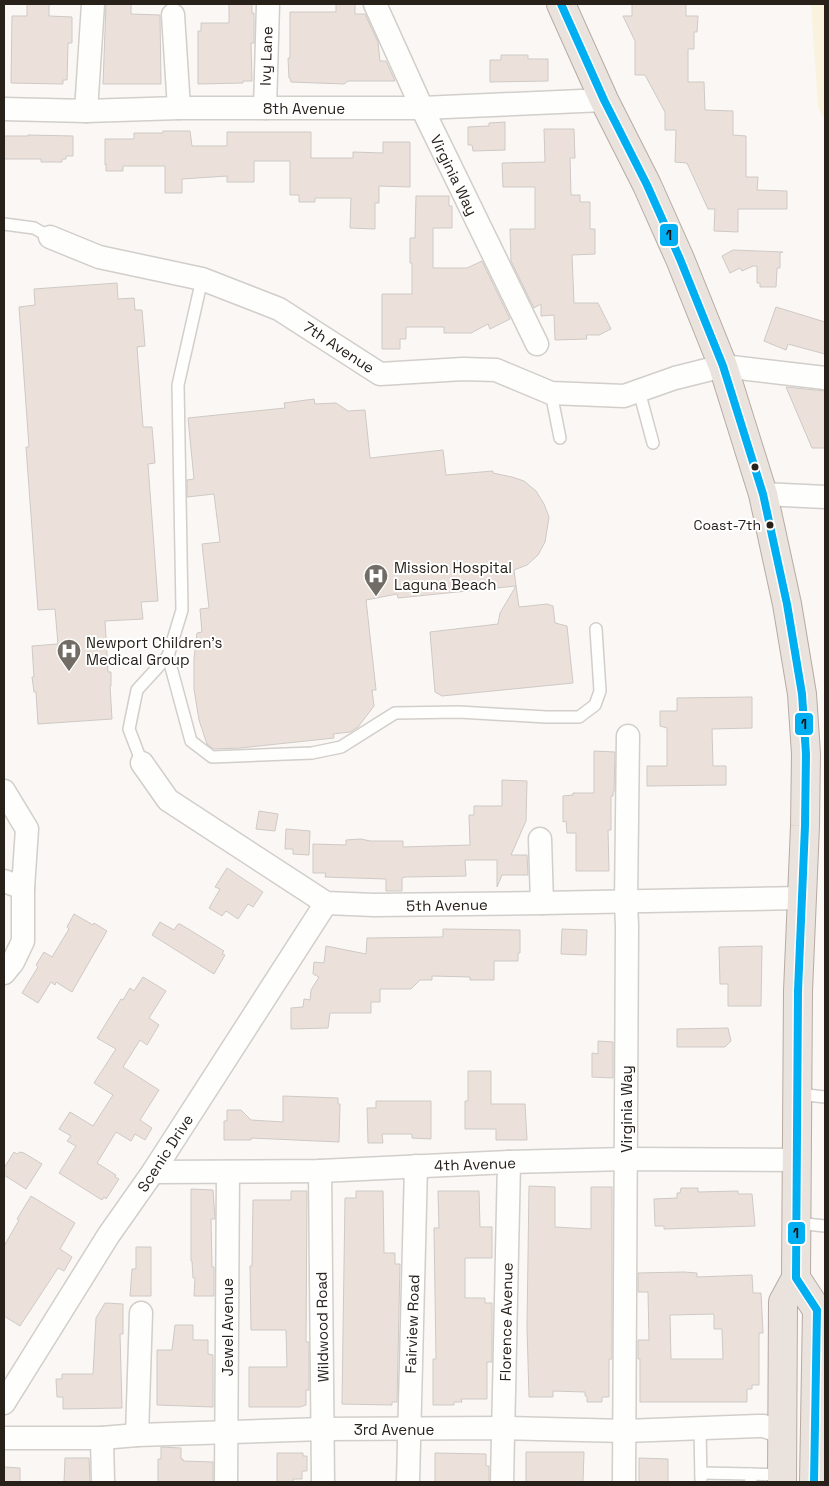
<svg xmlns="http://www.w3.org/2000/svg" width="829" height="1486" viewBox="0 0 829 1486" font-family="'Space Grotesk',sans-serif">
<rect width="100%" height="100%" fill="#faf7f4"/>
<path fill="#f9f3dd" d="M811,4H825V121L818,107Z"/>
<g fill="#ece1da" stroke="#cec9c5" fill-rule="evenodd">
<path d="M27,4H49V16L72,17V43H68L67,80H63V84L11,83L12,16H27Z"/>
<path d="M106,4H131V14L160,15L161,84H103Z"/>
<path d="M229,4H252V13H254V43H251L252,81H243V83L198,84V31H201V23H229Z"/>
<path d="M336,4H355V14H365L378,42L380,61H386L395,81H348L344,84L291,82L290,78H289L288,58H290V12H336Z"/>
<path d="M632,4H686V16H698L697,32H694V49H688V82H704L705,110L733,111V135L746,136V177H758L757,190L787,191V209H738V232L714,231L715,209H708L687,163L675,162L676,130H665V112L645,75H635V41L623,16H632Z"/>
<path d="M501,55H528V59H548V81L490,82V60H501Z"/>
<path d="M505,122V150L473,151L472,145H468V127L489,126V123Z"/>
<path d="M544,129H574L575,158H570L571,195H580V202H590V229H595V254L572,255L574,303H598L611,329L599,335H586L587,339L555,340L554,315L541,316V304L534,308L511,261L510,229H535V187H503L502,163L545,162Z"/>
<path d="M163,131H190L192,146H227V132H311V158H353V152L383,153V142H410V187L379,186V203H375V229L350,228L351,198H315V202H299V195H290V161H254V182H227V176L182,179V193H165V166H123V171H106V164L105,165V139H134V133H163Z"/>
<path d="M28,135L73,136V156H66V159H62V162H41V159H4V136H28Z"/>
<path d="M416,196H449V206H452V228H433V268H467L482,261L510,319L490,329L488,324L471,333H444V327H406V339H400V349H382V294H412V263H410V238H415Z"/>
<path d="M733,250L783,252L780,253V268H777L776,287H760V283H757V266H753L742,271L740,268L730,273L722,256Z"/>
<path d="M117,283L118,299L134,298L135,310H142L145,346L137,347L143,427H152L155,463L148,464L158,601L141,602L143,619L105,621L108,672H111V686H110L112,719L38,724L36,692H34L32,677H34L32,646L58,644L55,609L38,610L26,447H29L19,307L35,305L34,289Z"/>
<path d="M776,307L825,322V354L788,344L786,350L764,341Z"/>
<path d="M786,387L825,391V448H812Z"/>
<path d="M314,399L315,404L336,403L348,411L365,410L370,458L443,450L446,475L493,471V473L512,477L524,481L536,491L544,504L549,517L545,542L538,555L527,565L514,570L516,586L398,598L397,594L366,600L376,690H372L374,706L358,727L350,732L333,734L334,738L240,748L214,749L207,744L199,720L194,689V659L197,633L202,632L200,609L209,608L202,544L220,542L214,494L187,497V480L194,479L188,418L285,408L284,403Z"/>
<path d="M516,586L519,607L547,604L553,606L555,623L567,626L573,683L442,696L435,692L430,632L498,624L500,613Z"/>
<path d="M752,697V728L712,729L713,766H726V785L647,786V766H667V728L660,726V711H677V698Z"/>
<path d="M594,751L615,752L614,792H613V796H611V830H608L609,871H576V833H567L566,821L563,822V796L573,795V793H594Z"/>
<path d="M502,780L527,781L526,821L511,855H527L528,875H502L497,887V860H465L466,876L405,877L402,878V891H386V879L325,877L326,873H313V844L346,845V840L361,839L370,841H403V847L470,845L469,815H474V806H502Z"/>
<path d="M259,811L278,814L275,831L256,829Z"/>
<path d="M286,829L310,831L309,855L293,854V849H285Z"/>
<path d="M227,868L263,892L253,907L248,904L238,919L226,911L222,916L209,908L220,889L215,887Z"/>
<path d="M74,914L93,925L94,923L107,931L72,992L56,982L55,985L51,982L38,1003L22,993L38,967L36,965L44,952L52,957L69,929L67,927Z"/>
<path d="M160,922L174,930L178,924H180L224,951L222,954L225,955L214,974L152,935Z"/>
<path d="M443,929L520,930V953H518V961H494V980H470V977L432,976V980H420L411,989H380V1002H371V1013H330L328,1028L291,1029V1008L303,1007L304,999L310,1000L311,990L319,977L313,974L314,962L324,963L326,946L366,954L367,938L443,937Z"/>
<path d="M562,929L587,930L586,955L561,954Z"/>
<path d="M762,946L761,1006H728V984H720L719,947Z"/>
<path d="M143,977L166,991L149,1018L159,1025L147,1045L140,1040L123,1067L159,1090L140,1120L152,1128L145,1140L135,1134L131,1141L116,1132L97,1163L116,1175L115,1177L119,1179L106,1199L104,1197L102,1200L59,1173L76,1146L67,1141L71,1136L59,1129L70,1112L93,1126L113,1095L94,1083L116,1049L97,1038L121,999L123,1000L130,988L134,991Z"/>
<path d="M728,1028L731,1041L725,1047H677V1029Z"/>
<path d="M598,1041L613,1042V1078L592,1077V1053L598,1054Z"/>
<path d="M468,1071H491V1104H525L527,1140H496V1129H465V1101H468Z"/>
<path d="M283,1096L338,1098V1104H340L339,1142L251,1138V1140H224V1121H227V1110H241L251,1120L283,1122Z"/>
<path d="M376,1101H431V1139L412,1138V1134H382L383,1143H368L367,1108H376Z"/>
<path d="M14,1152L17,1154L20,1152L24,1153L42,1164L26,1189L4,1175V1168Z"/>
<path d="M529,1186L555,1187V1227L591,1229V1187H612V1359H609V1397H602V1402H587V1396H585V1392L553,1391V1397H529L527,1327Z"/>
<path d="M681,1188H698V1192L738,1191V1194H752L755,1226L664,1229V1226H655L654,1199L677,1198V1193H680Z"/>
<path d="M191,1189L213,1190L215,1219H211L212,1267H214V1296H194L195,1278H193L192,1261H191Z"/>
<path d="M291,1191H307L306,1342H309V1390H306V1405L300,1407H249V1367H287L286,1330H251L250,1266H252L253,1200H291Z"/>
<path d="M356,1191H383L384,1253H395V1264H400L397,1402H392V1405L342,1404L345,1198H356Z"/>
<path d="M438,1191H479L480,1227H492V1258H465V1298H485V1303H492V1362H487V1399H461L462,1402H454V1405H433V1359H436L434,1228H439Z"/>
<path d="M31,1196L75,1223L60,1249L72,1257L64,1271L58,1268L20,1326L4,1316V1246L19,1220L17,1219Z"/>
<path d="M136,1247H151V1296H130L132,1269H136Z"/>
<path d="M684,1272L697,1273V1277L752,1275L753,1293H761L763,1333H759V1385H752V1389H747V1402H640V1359H638V1340H649L648,1292H638V1273ZM714,1314V1329H722L723,1359H671L670,1315Z"/>
<path d="M105,1303L123,1304V1334H120L122,1408L63,1409V1397H57L56,1379H62V1374H93L96,1318Z"/>
<path d="M175,1325H193V1340H208V1354L213,1355V1407L157,1405V1350H172Z"/>
<path d="M161,1447L181,1448V1459H183V1461L213,1462V1482H158V1459H161Z"/>
<path d="M526,1452H584L583,1482H526Z"/>
<path d="M277,1453H303V1456H307V1471H302V1479H293V1482H277Z"/>
<path d="M435,1453L486,1454V1466H489V1482H435Z"/>
<path d="M65,1458H89L90,1482H64Z"/>
<path d="M639,1458L668,1459V1482H639Z"/>
<path d="M4,1467L20,1468V1482H4Z"/>
</g>
<g fill="none" stroke-linecap="round" stroke-linejoin="round">
<defs>
<g id="service">
<path d="M4,224L34,228L50,237"/>
<path d="M639,391L653,443"/>
<path d="M551,393L560,438"/>
<path d="M168,656L191,741L212,757L312,753L341,747L395,713L459,712L546,717H579L595,705L600,691L596,629"/>
<path d="M142,763L129,729L137,690L168,656L182,610L178,385L202,279"/>
<path d="M798,1094L825,1097"/>
<path d="M796,1223L825,1226"/>
<path d="M700,1428L701,1482"/>
<path d="M701,1473L750,1474L751,1482"/>
<path d="M750,1474L782,1475"/>
</g>
<g id="minor">
<path d="M375,4L422,108L537,344"/>
<path d="M173,15L179,108"/>
<path d="M265,108L268,4"/>
<path d="M4,109L86,111L179,108H422L604,100"/>
<path d="M86,111L93,4"/>
<path d="M50,237L99,257L202,279L279,309L380,374L463,369L496,370L551,393L624,396L675,378L723,366L825,378"/>
<path d="M763,494L825,497"/>
<path d="M142,763L168,800L326,903L374,905L542,903L802,898"/>
<path d="M4,791L27,829L23,888V941L13,962L4,973"/>
<path d="M540,839L542,903"/>
<path d="M4,881L23,888"/>
<path d="M320,1171L323,1482"/>
<path d="M153,1172L320,1171L509,1162L626,1159L797,1160"/>
<path d="M4,1403L108,1236L153,1172L326,903"/>
<path d="M137,1435L141,1313"/>
<path d="M4,1438H102L137,1435L323,1429L503,1428L625,1431L758,1426H764L783,1433"/>
<path d="M102,1438L103,1482"/>
<path d="M226,1482L228,1172"/>
<path d="M408,1482L416,1166"/>
<path d="M502,1482L509,1162"/>
<path d="M624,1482L627,926L626,902L628,736"/>
</g>
<g id="trunk">
<path d="M561,4L604,100L647,185L680,259L723,366L763,494L787,604L802,694L806,754L805,826L798,991L796,1278L783,1302L782,1482"/>
<path d="M796,1278L817,1310L814,1482"/>
</g>
</defs>
<use href="#service" stroke="#d2ceca" stroke-width="14"/>
<use href="#minor" stroke="#d2ceca" stroke-width="25"/>
<use href="#trunk" stroke="#b7aba3" stroke-width="30"/>
<use href="#service" stroke="#fefefd" stroke-width="11"/>
<use href="#minor" stroke="#fefefd" stroke-width="22"/>
<use href="#trunk" stroke="#eae2dc" stroke-width="28"/>
<defs>
<path id="bus-1" d="M561,4L604,100L647,185L680,259L723,366L763,494L787,604L802,694L806,754L805,826L798,991L796,1278L817,1310L814,1482"/>
</defs>
<use href="#bus-1" stroke="#fff" stroke-width="11"/>
<use href="#bus-1" stroke="#00aff2" stroke-width="8"/>
</g>
<defs>
<symbol id="hospital-pin" viewBox="-11 -11 22 30"><path d="M0 17L-7.5 6A9.5 9.5 0 1 1 7.5 6Z" fill="#716c66" stroke="#fff"/><path d="M-5-5h3v3.5h4V-5h3V5h-3V1.5h-4V5h-3Z" fill="#fff"/></symbol>
</defs>
<g fill-rule="evenodd">
<use href="#hospital-pin" x="362" y="562" width="28" height="38"/>
<use href="#hospital-pin" x="55" y="637" width="28" height="38"/>
</g>
<g fill="#27211a" stroke="#fff" stroke-width="2">
<circle cx="755" cy="467" r="4.5"/>
<circle cx="770" cy="525" r="4.5"/>
</g>
<g text-anchor="middle" dominant-baseline="central" stroke-width="4" stroke-linejoin="round" paint-order="stroke">
<g font-size="14" fill="#27211a" stroke="#fff" text-anchor="end">
<text x="761" y="525">Coast-7th</text>
</g>
<g font-size="15" fill="#27211a" stroke="#fff">
<text transform="translate(266 56) rotate(-88)">Ivy Lane</text>
<text x="304" y="108">8th Avenue</text>
<text transform="translate(454 175) rotate(64)">Virginia Way</text>
<text transform="translate(339 347) rotate(33)">7th Avenue</text>
<text transform="translate(447 905) rotate(-1)">5th Avenue</text>
<text transform="translate(626 1109) rotate(-90)">Virginia Way</text>
<text transform="translate(165 1153) rotate(-57)">Scenic Drive</text>
<text transform="translate(475 1164) rotate(-2)">4th Avenue</text>
<text transform="translate(506 1322) rotate(-89)">Florence Avenue</text>
<text transform="translate(412 1324) rotate(-88)">Fairview Road</text>
<text transform="translate(227 1327) rotate(-90)">Jewel Avenue</text>
<text transform="translate(322 1327) rotate(-91)">Wildwood Road</text>
<text x="394" y="1429">3rd Avenue</text>
</g>
<g font-size="15" fill="#27211a" stroke="#fff" text-anchor="start">
<text x="394" y="567">Mission Hospital<tspan x="394" dy="17">Laguna Beach</tspan></text>
<text x="86" y="642">Newport Children's<tspan x="86" dy="17">Medical Group</tspan></text>
</g>
</g>
<g stroke="#fff" stroke-width="2">
<rect x="659" y="223" width="20" height="24" rx="5" fill="#00aff2"/>
<rect x="794" y="712" width="20" height="24" rx="5" fill="#00aff2"/>
<rect x="787" y="1221" width="19" height="24" rx="5" fill="#00aff2"/>
</g>
<g font-size="14" text-anchor="middle" font-weight="bold" fill="#111">
<text x="669" y="240">1</text>
<text x="804" y="729">1</text>
<text x="796" y="1238">1</text>
</g>
<rect width="829" height="1486" fill="none" stroke="#27211a" stroke-width="10"/>
</svg>
